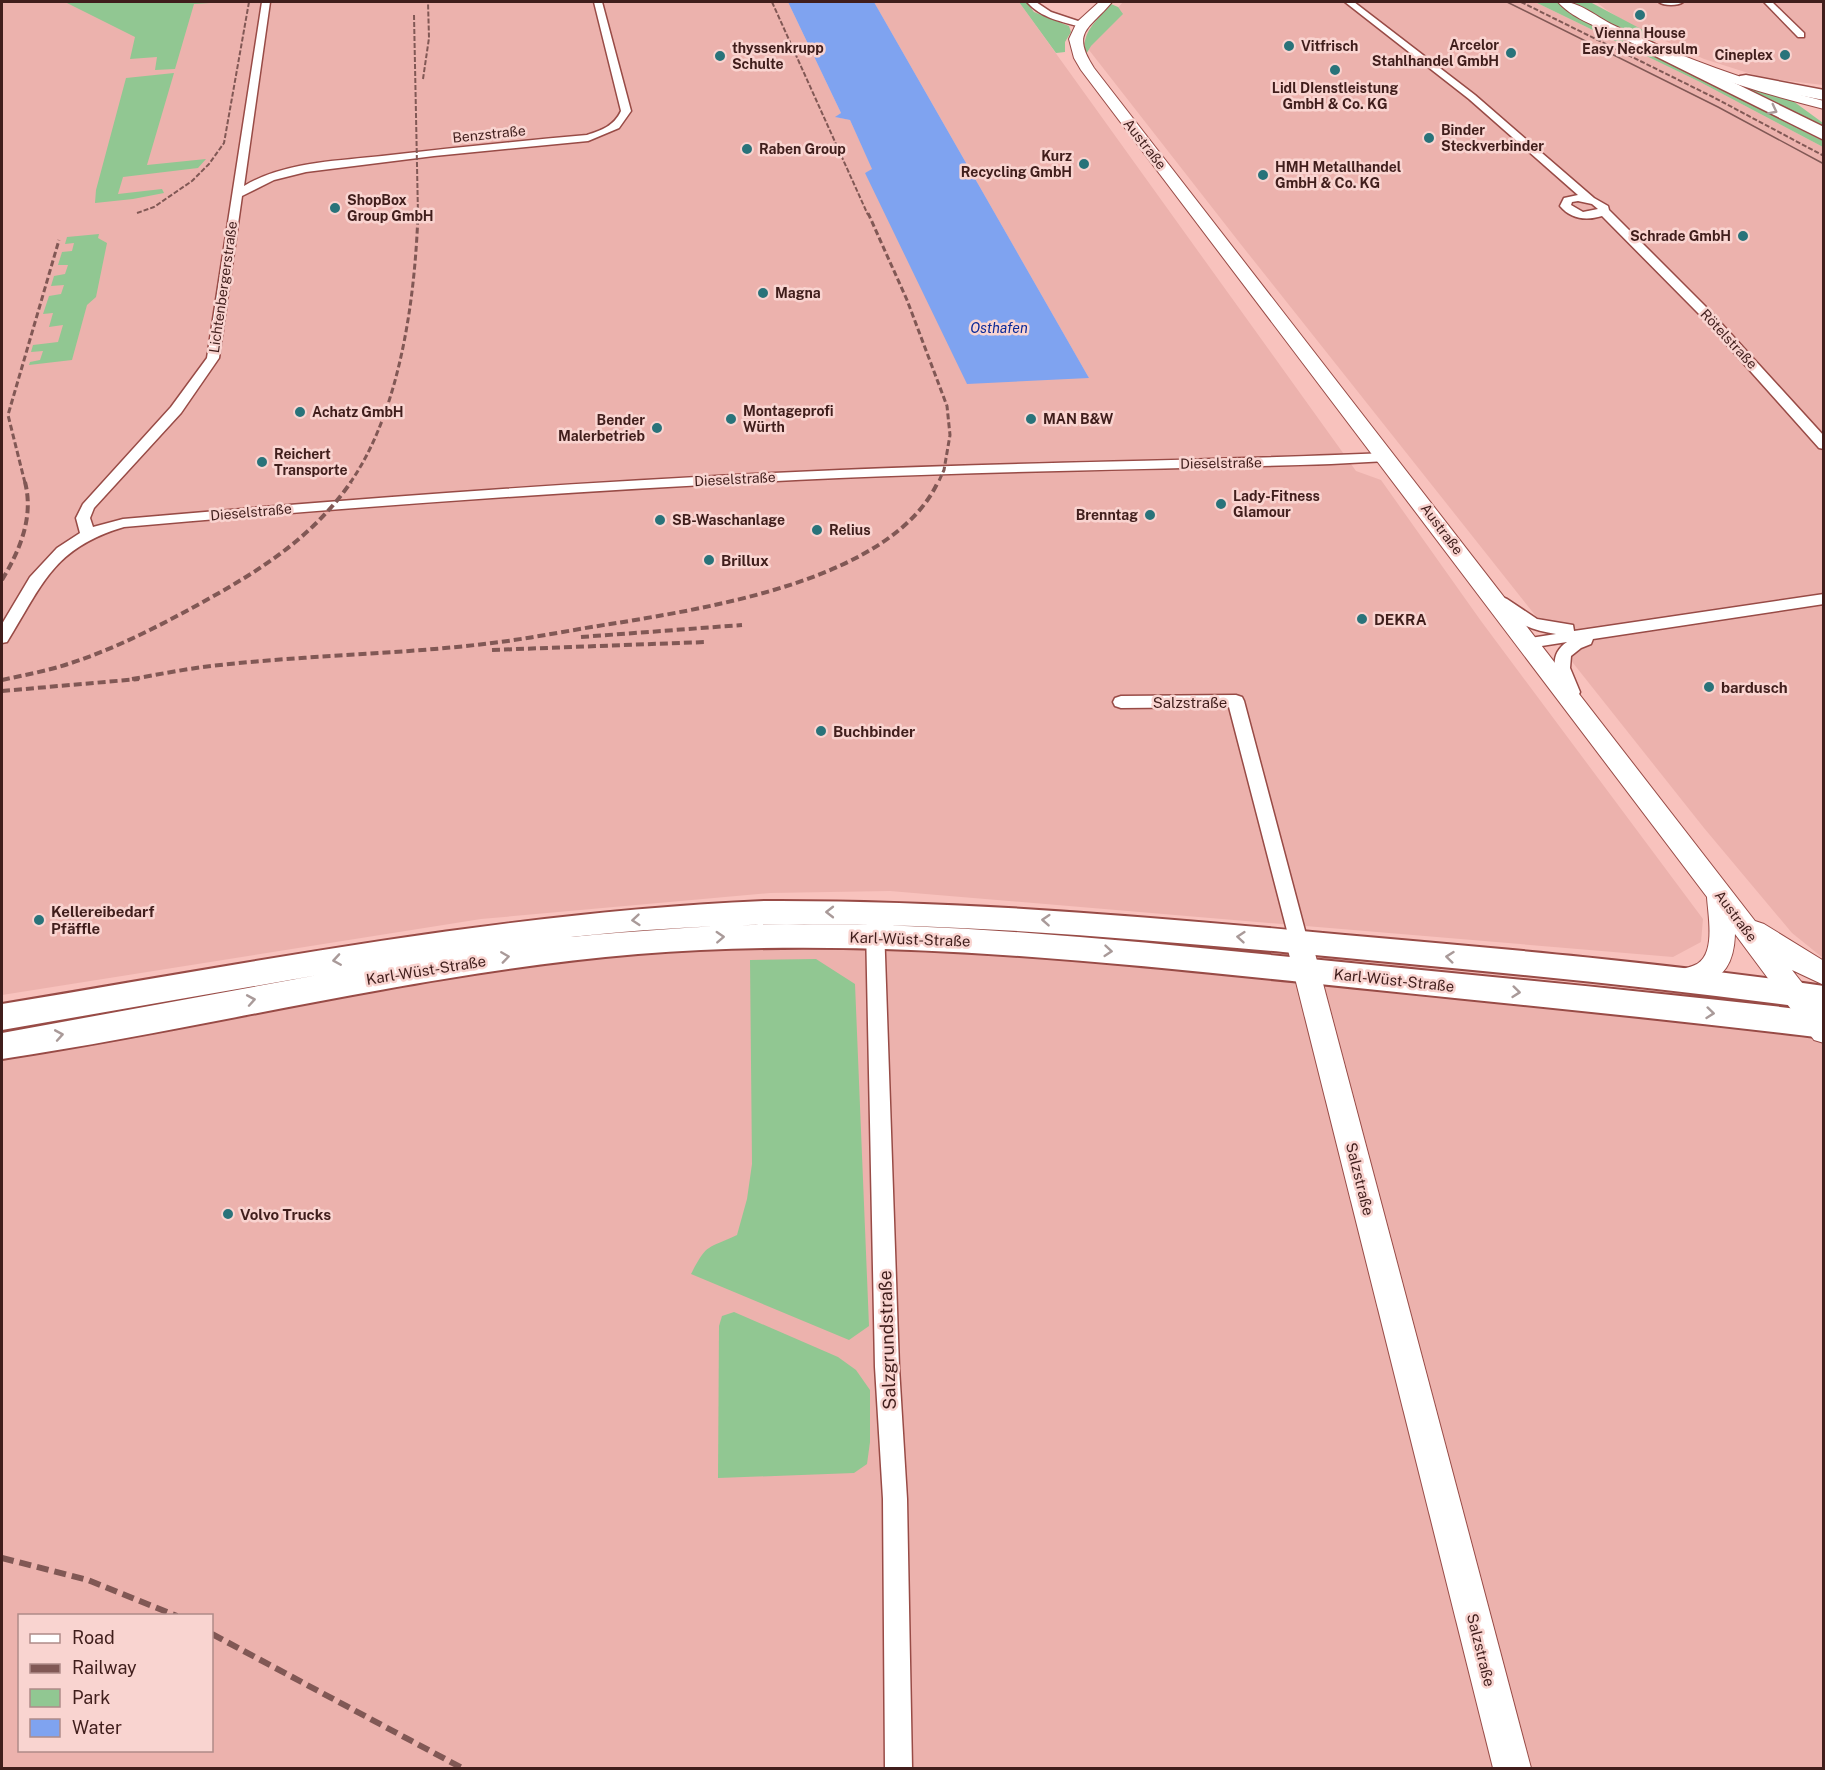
<svg xmlns="http://www.w3.org/2000/svg" width="1825" height="1770" viewBox="0 0 1825 1770" font-family="'Public Sans',sans-serif">
<rect width="100%" height="100%" fill="#f8c2bd"/>
<g fill="#ecb2ad" fill-rule="evenodd">
<path d="M2,2H788L841,113L836,117L850,120L873,170L865,173L1089,378L874,2H1019L1356,471L1381,480L1481,621L1703,919L1701,942L1673,957L890,891L770,893L481,919L2,995Z"/>
<path d="M1123,2H1535L1700,82L1823,147V958L1792,933L1704,828L1239,242L1089,50V40Z"/>
<path d="M1596,2H1823V85L1764,78L1704,59L1633,26L1608,11Z"/>
<path d="M828,924L1041,934L1674,996L1823,1016V1768H2V1036L461,952ZM20,1616H212V1750H20Z"/>
</g>
<g fill="#91c792">
<path d="M65,2H226L194,4L175,69L155,70L157,57L130,59L135,37Z"/>
<path d="M1019,2H1026L1034,12L1069,26L1071,32L1065,42V52L1056,53Z"/>
<path d="M1535,2H1590L1660,39L1635,45L1823,141V147L1700,82Z"/>
<path d="M1111,4L1118,7L1123,14L1091,46L1085,56C1081,31 1096,22 1111,4Z"/>
<path d="M174,73L147,165L206,159L198,168L123,177L118,194L162,189L164,193L133,199L95,203L96,190L126,78Z"/>
<path d="M1712,74L1793,101L1823,123V132Z"/>
<path d="M99,234L98,238L107,243L96,297L87,305L72,360L29,365L30,362L40,360L43,351L31,352L33,345L58,342L63,325L49,327L53,313L43,314L49,296L61,294L64,285L51,286L54,276L65,274L68,265H58L62,252L72,251L74,243L65,244L67,237Z"/>
<path d="M816,959L855,984L869,1326L849,1340L691,1274C708,1242 706,1250 737,1235L747,1199L752,1164L750,960Z"/>
<path d="M734,1312L838,1357L856,1370L870,1390V1442L867,1464L854,1473L718,1478L719,1326L722,1316Z"/>
</g>
<path fill="#7fa3f0" d="M788,2H874L1089,378L967,384L865,173L872,169L850,120L835,117L841,113Z"/>
<g fill="none" stroke-linecap="round" stroke-linejoin="round">
<defs>
<g id="street">
<path d="M262,2H270L244,186C284,162 336,161 382,156C450,148 519,141 587,135C602,130 614,126 621,111L594,2H602L631,111L619,128L588,141L434,156L306,172L274,180L242,196L219,358L181,413L94,508L90,518L93,527L123,519C362,498 601,480 840,470C1022,462 1205,461 1387,453L1394,457L1387,461L1331,464C1167,469 1003,471 839,478C600,489 362,506 124,527C53,548 43,584 7,642L2,643V624L30,577L57,548L80,533L76,518L83,504L171,407L207,358Z"/>
<path d="M1027,2H1036L1051,12L1087,24L1082,27C1062,22 1041,18 1027,2Z"/>
<path d="M1345,2H1354L1475,95L1594,198L1608,206L1609,210L1710,311L1824,436V449L1819,448L1702,317L1602,216C1586,221 1571,219 1560,206L1564,198L1578,195L1469,99ZM1578,201L1592,204L1598,209L1583,212L1571,205L1572,202Z"/>
<path d="M1659,2H1683C1678,6 1664,6 1659,2Z"/>
<path d="M1764,2H1772L1804,33V37H1798Z"/>
<path d="M1824,594V604L1593,639L1591,644L1581,648L1571,656L1570,668L1580,692L1578,696H1566C1556,678 1546,656 1567,642L1529,648L1524,647L1521,643L1524,639L1556,634C1533,631 1508,621 1494,602L1502,597L1507,599L1537,619L1573,625L1574,631Z"/>
<path d="M1236,695L1242,697L1244,701L1308,942L1306,947L1299,949L1292,947L1290,942L1229,707L1121,708L1115,706L1113,702L1115,698L1121,696Z"/>
<path d="M875,919L882,921L884,926L899,1367L907,1499L912,1768H885L883,1499L875,1367L866,926L868,921Z"/>
</g>
<g id="secondary">
<path d="M1099,2H1112C1090,29 1070,31 1094,68L1755,921L1764,924L1824,961V985L1792,970L1824,1011V1043L1814,1040L1735,934C1734,962 1725,979 1697,986C1687,989 1680,991 1669,988L1666,980L1669,972C1678,970 1689,968 1697,964C1716,953 1708,915 1707,897L1081,70L1074,58L1069,39L1077,22Z"/>
<path d="M1558,2C1577,0 1594,15 1611,24C1679,57 1751,83 1824,101V109C1751,91 1680,67 1613,34C1595,26 1571,17 1558,2Z"/>
<path d="M1299,932L1308,935L1312,942L1531,1768H1493L1286,942L1290,935Z"/>
</g>
<path id="primary" d="M764,901C959,900 1152,917 1345,935C1505,949 1665,963 1824,986V1010C1644,985 1464,969 1283,952C1046,931 808,910 571,937C648,930 726,924 804,924C977,924 1149,943 1321,960C1488,977 1656,992 1824,1012V1038C1653,1017 1481,1001 1310,983C1087,960 863,936 638,954C423,972 214,1027 2,1059V1033L318,975L2,1030V1004C255,962 508,912 764,901Z"/>
<g id="highway">
<path d="M1647,40L1824,127V140L1641,49L1639,45L1641,41Z"/>
<path d="M1746,75L1824,90V100L1740,84L1737,80L1740,76Z"/>
</g>
</defs>
<use href="#street" stroke="#984b46" stroke-width="3"/>
<use href="#secondary" stroke="#984b46" stroke-width="2"/>
<use href="#primary" stroke="#984b46" stroke-width="4"/>
<use href="#highway" stroke="#984b46" stroke-width="3"/>
<use href="#street" fill="#fff" fill-rule="evenodd"/>
<use href="#secondary" fill="#fff" fill-rule="evenodd"/>
<use href="#primary" fill="#fff" fill-rule="evenodd"/>
<use href="#highway" fill="#fff" fill-rule="evenodd"/>
<path stroke="#815855" stroke-width="1.5" d="M1507,2L1718,107L1824,164"/>
<g stroke="#815855" stroke-width="2" stroke-dasharray="5 2" stroke-linecap="butt">
<path d="M772,2L868,215"/>
<path d="M1521,2L1713,97L1824,156"/>
<path d="M414,15L418,215"/>
<path d="M423,79L429,38L428,2"/>
<path d="M137,213L154,207L192,181L209,164L224,143L249,2"/>
</g>
<g stroke="#815855" stroke-width="3" stroke-dasharray="6 3" stroke-linecap="butt">
<path d="M868,213L907,300L947,406L950,435L944,470L938,483"/>
<path d="M25,483L8,415L59,240"/>
<path d="M350,483C400,411 415,300 418,213"/>
</g>
<g stroke="#815855" stroke-width="4" stroke-dasharray="8 4" stroke-linecap="butt">
<path d="M2,580C20,550 34,517 25,482"/>
<path d="M581,637L742,625"/>
<path d="M492,650L706,642"/>
<path d="M132,679C156,675 180,670 203,667C299,655 397,655 492,643C534,638 576,629 617,623C713,607 892,579 938,482"/>
<path d="M2,680C24,675 47,671 68,664C112,650 153,629 192,608C254,574 310,541 351,482"/>
<path d="M2,691L139,679"/>
</g>
<g stroke="#815855" stroke-width="6" stroke-dasharray="12 6" stroke-linecap="butt">
<path d="M2,1558L88,1580L177,1616"/>
<path d="M212,1634L462,1768"/>
</g>
</g>
<defs><path id="oneway-chevron" d="M-2-3.5L2.5 0L-2 3.5" fill="none" stroke-width="1.6" stroke-linecap="round" stroke-linejoin="round" transform="scale(1.5)"/></defs>
<g stroke="#a99a99">
<use href="#oneway-chevron" transform="translate(1773 110) rotate(27)"/>
<use href="#oneway-chevron" transform="translate(830 912) rotate(-180)"/>
<use href="#oneway-chevron" transform="translate(636 920) rotate(175)"/>
<use href="#oneway-chevron" transform="translate(1046 920) rotate(-176)"/>
<use href="#oneway-chevron" transform="translate(720 937) rotate(-3)"/>
<use href="#oneway-chevron" transform="translate(1241 937) rotate(-175)"/>
<use href="#oneway-chevron" transform="translate(1108 951) rotate(5)"/>
<use href="#oneway-chevron" transform="translate(505 957) rotate(-8)"/>
<use href="#oneway-chevron" transform="translate(1450 957) rotate(-174)"/>
<use href="#oneway-chevron" transform="translate(337 960) rotate(171)"/>
<use href="#oneway-chevron" transform="translate(1516 992) rotate(6)"/>
<use href="#oneway-chevron" transform="translate(251 1000) rotate(-10)"/>
<use href="#oneway-chevron" transform="translate(1710 1013) rotate(6)"/>
<use href="#oneway-chevron" transform="translate(59 1035) rotate(-10)"/>
</g>
<g fill="#29737a" stroke="#f9d4d0" stroke-width="2">
<circle cx="1640" cy="15" r="6"/>
<circle cx="1289" cy="46" r="6"/>
<circle cx="1511" cy="53" r="6"/>
<circle cx="1785" cy="55" r="6"/>
<circle cx="720" cy="56" r="6"/>
<circle cx="1335" cy="70" r="6"/>
<circle cx="1429" cy="138" r="6"/>
<circle cx="747" cy="149" r="6"/>
<circle cx="1084" cy="164" r="6"/>
<circle cx="1263" cy="175" r="6"/>
<circle cx="335" cy="208" r="6"/>
<circle cx="1743" cy="236" r="6"/>
<circle cx="763" cy="293" r="6"/>
<circle cx="300" cy="412" r="6"/>
<circle cx="731" cy="419" r="6"/>
<circle cx="1031" cy="419" r="6"/>
<circle cx="657" cy="428" r="6"/>
<circle cx="262" cy="462" r="6"/>
<circle cx="1221" cy="504" r="6"/>
<circle cx="1150" cy="515" r="6"/>
<circle cx="660" cy="520" r="6"/>
<circle cx="817" cy="530" r="6"/>
<circle cx="709" cy="560" r="6"/>
<circle cx="1362" cy="619" r="6"/>
<circle cx="1709" cy="687" r="6"/>
<circle cx="821" cy="731" r="6"/>
<circle cx="39" cy="920" r="6"/>
<circle cx="228" cy="1214" r="6"/>
</g>
<g text-anchor="middle" dominant-baseline="central" stroke-width="5" stroke-linejoin="round" paint-order="stroke">
<g font-size="14" font-weight="bold" fill="#401e1c" stroke="#f9d4d0" text-anchor="start">
<text x="1640" y="33" text-anchor="middle">Vienna House<tspan x="1640" dy="16">Easy Neckarsulm</tspan></text>
<text x="1499" y="45" text-anchor="end">Arcelor<tspan x="1499" dy="16">Stahlhandel GmbH</tspan></text>
<text x="1301" y="46">Vitfrisch</text>
<text x="732" y="48">thyssenkrupp<tspan x="732" dy="16">Schulte</tspan></text>
<text x="1773" y="55" text-anchor="end">Cineplex</text>
<text x="1335" y="88" text-anchor="middle">Lidl DIenstleistung<tspan x="1335" dy="16">GmbH &amp; Co. KG</tspan></text>
<text x="1441" y="130">Binder<tspan x="1441" dy="16">Steckverbinder</tspan></text>
<text x="759" y="149">Raben Group</text>
<text x="1072" y="156" text-anchor="end">Kurz<tspan x="1072" dy="16">Recycling GmbH</tspan></text>
<text x="1275" y="167">HMH Metallhandel<tspan x="1275" dy="16">GmbH &amp; Co. KG</tspan></text>
<text x="347" y="200">ShopBox<tspan x="347" dy="16">Group GmbH</tspan></text>
<text x="1731" y="236" text-anchor="end">Schrade GmbH</text>
<text x="775" y="293">Magna</text>
<text x="743" y="411">Montageprofi<tspan x="743" dy="16">Würth</tspan></text>
<text x="312" y="412">Achatz GmbH</text>
<text x="1043" y="419">MAN B&amp;W</text>
<text x="645" y="420" text-anchor="end">Bender<tspan x="645" dy="16">Malerbetrieb</tspan></text>
<text x="274" y="454">Reichert<tspan x="274" dy="16">Transporte</tspan></text>
<text x="1233" y="496">Lady-Fitness<tspan x="1233" dy="16">Glamour</tspan></text>
<text x="1138" y="515" text-anchor="end">Brenntag</text>
<text x="672" y="520">SB-Waschanlage</text>
<text x="829" y="530">Relius</text>
</g>
<g font-size="14" fill="#401e1c" stroke="#f9d4d0">
<text transform="translate(489 134) rotate(-6)">Benzstraße</text>
<text transform="translate(1145 144) rotate(52)">Austraße</text>
<text transform="translate(223 287) rotate(-82)">Lichtenbergerstraße</text>
<text transform="translate(1729 339) rotate(47)">Rötelstraße</text>
<text transform="translate(1221 463) rotate(-1)">Dieselstraße</text>
<text transform="translate(735 479) rotate(-3)">Dieselstraße</text>
<text transform="translate(251 512) rotate(-5)">Dieselstraße</text>
<text transform="translate(1442 529) rotate(53)">Austraße</text>
<text transform="translate(1736 916) rotate(53)">Austraße</text>
</g>
<g font-size="14" font-style="italic" fill="#0a2997" stroke="#f9d4d0">
<text x="999" y="328">Osthafen</text>
</g>
<g font-size="15" font-weight="bold" fill="#401e1c" stroke="#f9d4d0" text-anchor="start">
<text x="721" y="560">Brillux</text>
<text x="1374" y="619">DEKRA</text>
<text x="1721" y="687">bardusch</text>
<text x="833" y="731">Buchbinder</text>
<text x="51" y="911">Kellereibedarf<tspan x="51" dy="17">Pfäffle</tspan></text>
<text x="240" y="1214">Volvo Trucks</text>
</g>
<g font-size="15" fill="#401e1c" stroke="#f9d4d0">
<text x="1190" y="702">Salzstraße</text>
<text transform="translate(910 939) rotate(2)">Karl-Wüst-Straße</text>
<text transform="translate(426 970) rotate(-9)">Karl-Wüst-Straße</text>
<text transform="translate(1394 980) rotate(6)">Karl-Wüst-Straße</text>
<text transform="translate(1360 1179) rotate(76)">Salzstraße</text>
<text transform="translate(1481 1650) rotate(76)">Salzstraße</text>
</g>
<g font-size="18" fill="#401e1c" stroke="#f9d4d0">
<text transform="translate(887 1340) rotate(-92)">Salzgrundstraße</text>
</g>
</g>
<rect width="1825" height="1770" fill="none" stroke="#401e1c" stroke-width="6"/>
<rect x="18" y="1614" width="195" height="138" fill="#f9d4d0" stroke="#af8b88" stroke-width="1.5"/>
<rect x="30" y="1634" width="30" height="9" fill="#ffffff" stroke="#af8b88" stroke-width="1.5"/>
<text x="72" y="1644" font-size="18" fill="#401e1c">Road</text>
<rect x="30" y="1664" width="30" height="9" fill="#815855" stroke="#af8b88" stroke-width="1.5"/>
<text x="72" y="1674" font-size="18" fill="#401e1c">Railway</text>
<rect x="30" y="1689" width="30" height="18" fill="#91c792" stroke="#af8b88" stroke-width="1.5"/>
<text x="72" y="1704" font-size="18" fill="#401e1c">Park</text>
<rect x="30" y="1719" width="30" height="18" fill="#7fa3f0" stroke="#af8b88" stroke-width="1.5"/>
<text x="72" y="1734" font-size="18" fill="#401e1c">Water</text>
</svg>
